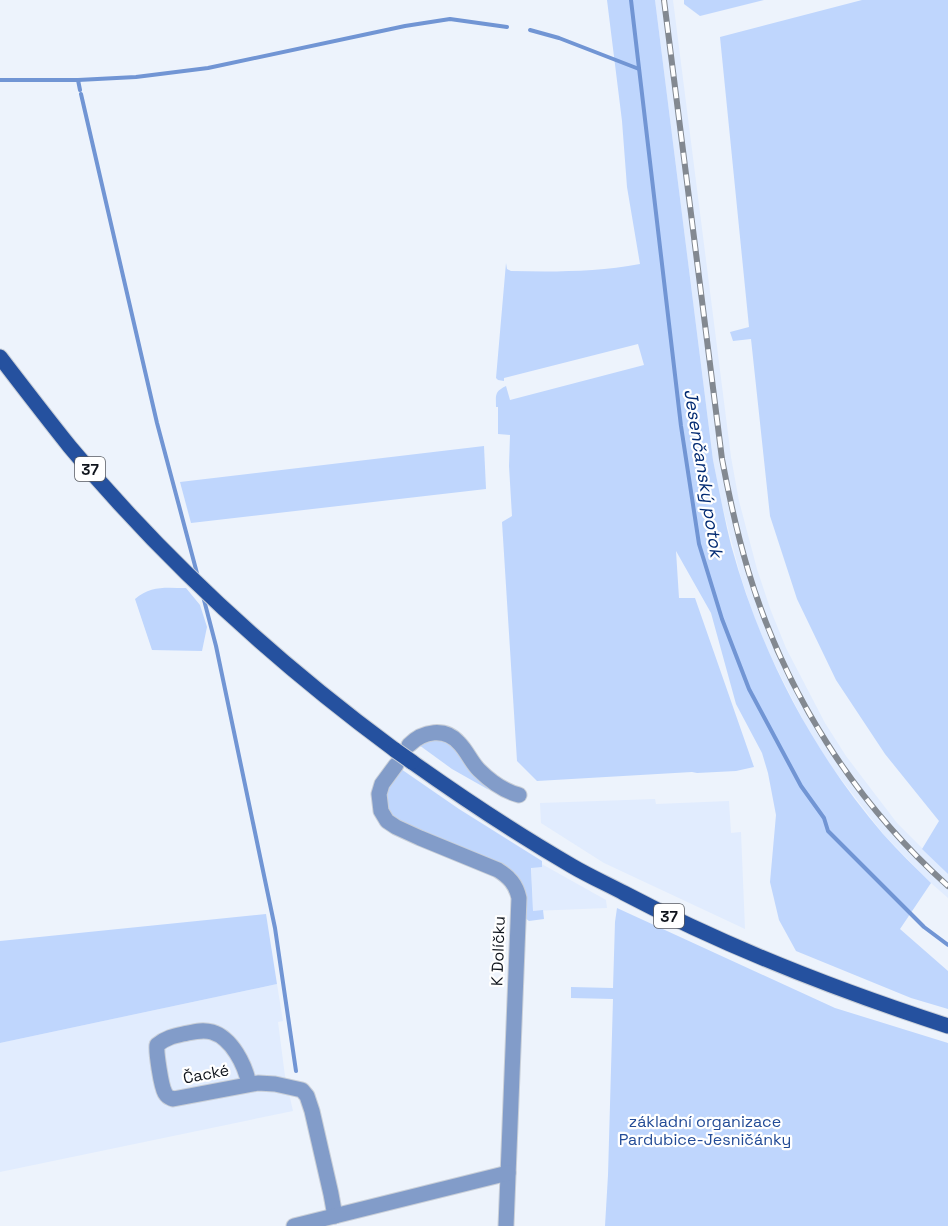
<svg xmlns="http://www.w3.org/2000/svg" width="948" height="1226" viewBox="0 0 948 1226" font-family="'Space Grotesk',sans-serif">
<rect width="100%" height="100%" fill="#edf3fc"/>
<g fill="#e1ecfe">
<path d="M655,0H673L731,457L739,501L757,569L771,611L786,648L825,723L846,756L897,823L948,874V898L931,883L884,835L831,766L809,732L770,655L754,617L740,574L722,505L713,460Z"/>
<path d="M655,799L656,804L729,801L731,833L741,832L745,929L604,863L541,823L540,803Z"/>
<path d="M531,858L606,900L607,908L533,911Z"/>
<path d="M277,984L283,1021L278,1022L285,1076L293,1111L0,1172V1043Z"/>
</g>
<g fill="#bfd6fd">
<path d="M607,0H655L713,460C719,489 724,517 731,545C760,651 811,750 883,834C898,851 915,867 931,883L900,929L948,971V1009L911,998L796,951L779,920L770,882L776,815L768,773L762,753L736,704L711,613L676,551L679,598H695L754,767L736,771L697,773L692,772L537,781L517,761L502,522L512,516L509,466L510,435L498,434V407H496C496,395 494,392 506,386L510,400L644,365L638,344L504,378V381L498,380L496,378L506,263L507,269L511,271C554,272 597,272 640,264L627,187L622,121Z"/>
<path d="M684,0H764L700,16L684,4Z"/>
<path d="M862,0H948V874L922,849L939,821L885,754L836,680L797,599L770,516L751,339L733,341L730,332L749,327L720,37Z"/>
<path d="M484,446L486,489L191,523L180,482Z"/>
<path d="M186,588L200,605L207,627L202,651L152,650L135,599C151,585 166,588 186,588Z"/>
<path d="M439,739L452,745L476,776L489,790L452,769L419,745L424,742Z"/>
<path d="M401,769L459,809L542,861V867L531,868L533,911L543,910L544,919L529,921L525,918L523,892L393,818C378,799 389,785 401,769Z"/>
<path d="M617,908L835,1008L948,1043V1226H605L608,1175L613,999L571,998V987L613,988L615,922Z"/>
<path d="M266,914L277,984L0,1043V941Z"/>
</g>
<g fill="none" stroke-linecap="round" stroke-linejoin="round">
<g stroke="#7195d4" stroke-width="4">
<path d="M631,0L681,426L699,544L722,619L749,689L801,786L824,818L828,831L924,927L948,945"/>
<path d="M530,30L559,38L639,69"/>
<path d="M0,80H78L80,90"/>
<path d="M78,80L136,77L208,68L405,26L450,19L507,27"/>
<path d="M81,94L157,423L198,577"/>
<path d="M203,596L216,646L275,928L296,1071"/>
</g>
<defs>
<g id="minor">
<path d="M409,745C423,731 445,727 459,743C467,751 471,762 479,770C490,781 504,791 519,795"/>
<path d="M396,765L382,784L379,794L381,811L387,821L396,827L420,838L498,870C509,877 516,884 519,898L506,1226"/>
<path d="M249,1084C245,1065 232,1038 212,1032C202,1029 193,1032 183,1034C174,1036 165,1038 157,1045C156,1052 161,1086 165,1093C168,1098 169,1097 173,1099L258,1083L275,1084L302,1090L307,1096L312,1111L331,1194L335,1216"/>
<path d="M294,1226L508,1173"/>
</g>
<g id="major">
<path d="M0,357C23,387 46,417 70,447C165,561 276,662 395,750"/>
<path d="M412,762C464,799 517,834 572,866C589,876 607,884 624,893C728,948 837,990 948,1026"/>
</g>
</defs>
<use href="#minor" stroke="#c9cfd8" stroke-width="17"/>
<use href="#major" stroke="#c9cfd8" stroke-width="17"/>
<use href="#minor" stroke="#829cc9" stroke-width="15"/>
<use href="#major" stroke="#25519f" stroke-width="15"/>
<defs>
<path id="rail" d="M664,0L722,459C729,496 737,533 748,570C784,691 854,802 948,886"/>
</defs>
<use href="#rail" stroke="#838991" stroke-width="6"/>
<use href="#rail" stroke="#fff" stroke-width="4" stroke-dasharray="11" stroke-linecap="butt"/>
<defs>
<path id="major-bridge" d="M395,750L412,762"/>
</defs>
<use href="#major-bridge" stroke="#c9cfd8" stroke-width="17" stroke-linecap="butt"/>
<use href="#major-bridge" stroke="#25519f" stroke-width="15"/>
</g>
<g text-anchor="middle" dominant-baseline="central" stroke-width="4.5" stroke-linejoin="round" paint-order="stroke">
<g fill="#fff" stroke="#575a60" stroke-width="1.5">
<rect x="75" y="457" width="30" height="24" rx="4.5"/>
<rect x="654" y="904" width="30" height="24" rx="4.5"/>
</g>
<g font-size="15" font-weight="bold" fill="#0f141c">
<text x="90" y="469">37</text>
<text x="669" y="916">37</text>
</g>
<g font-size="16" fill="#0f141c" stroke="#fff">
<text transform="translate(498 951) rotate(-88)">K Dolíčku</text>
<text transform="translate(206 1074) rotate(-11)">Čacké</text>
</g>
<g font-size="16" fill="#234c97" stroke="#fff">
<text x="705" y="1121">základní organizace<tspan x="705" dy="18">Pardubice-Jesničánky</tspan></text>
</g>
<g font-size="18" font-style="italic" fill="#022a72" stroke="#fff">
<text transform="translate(704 473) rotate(81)">Jesenčanský potok</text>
</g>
</g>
</svg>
